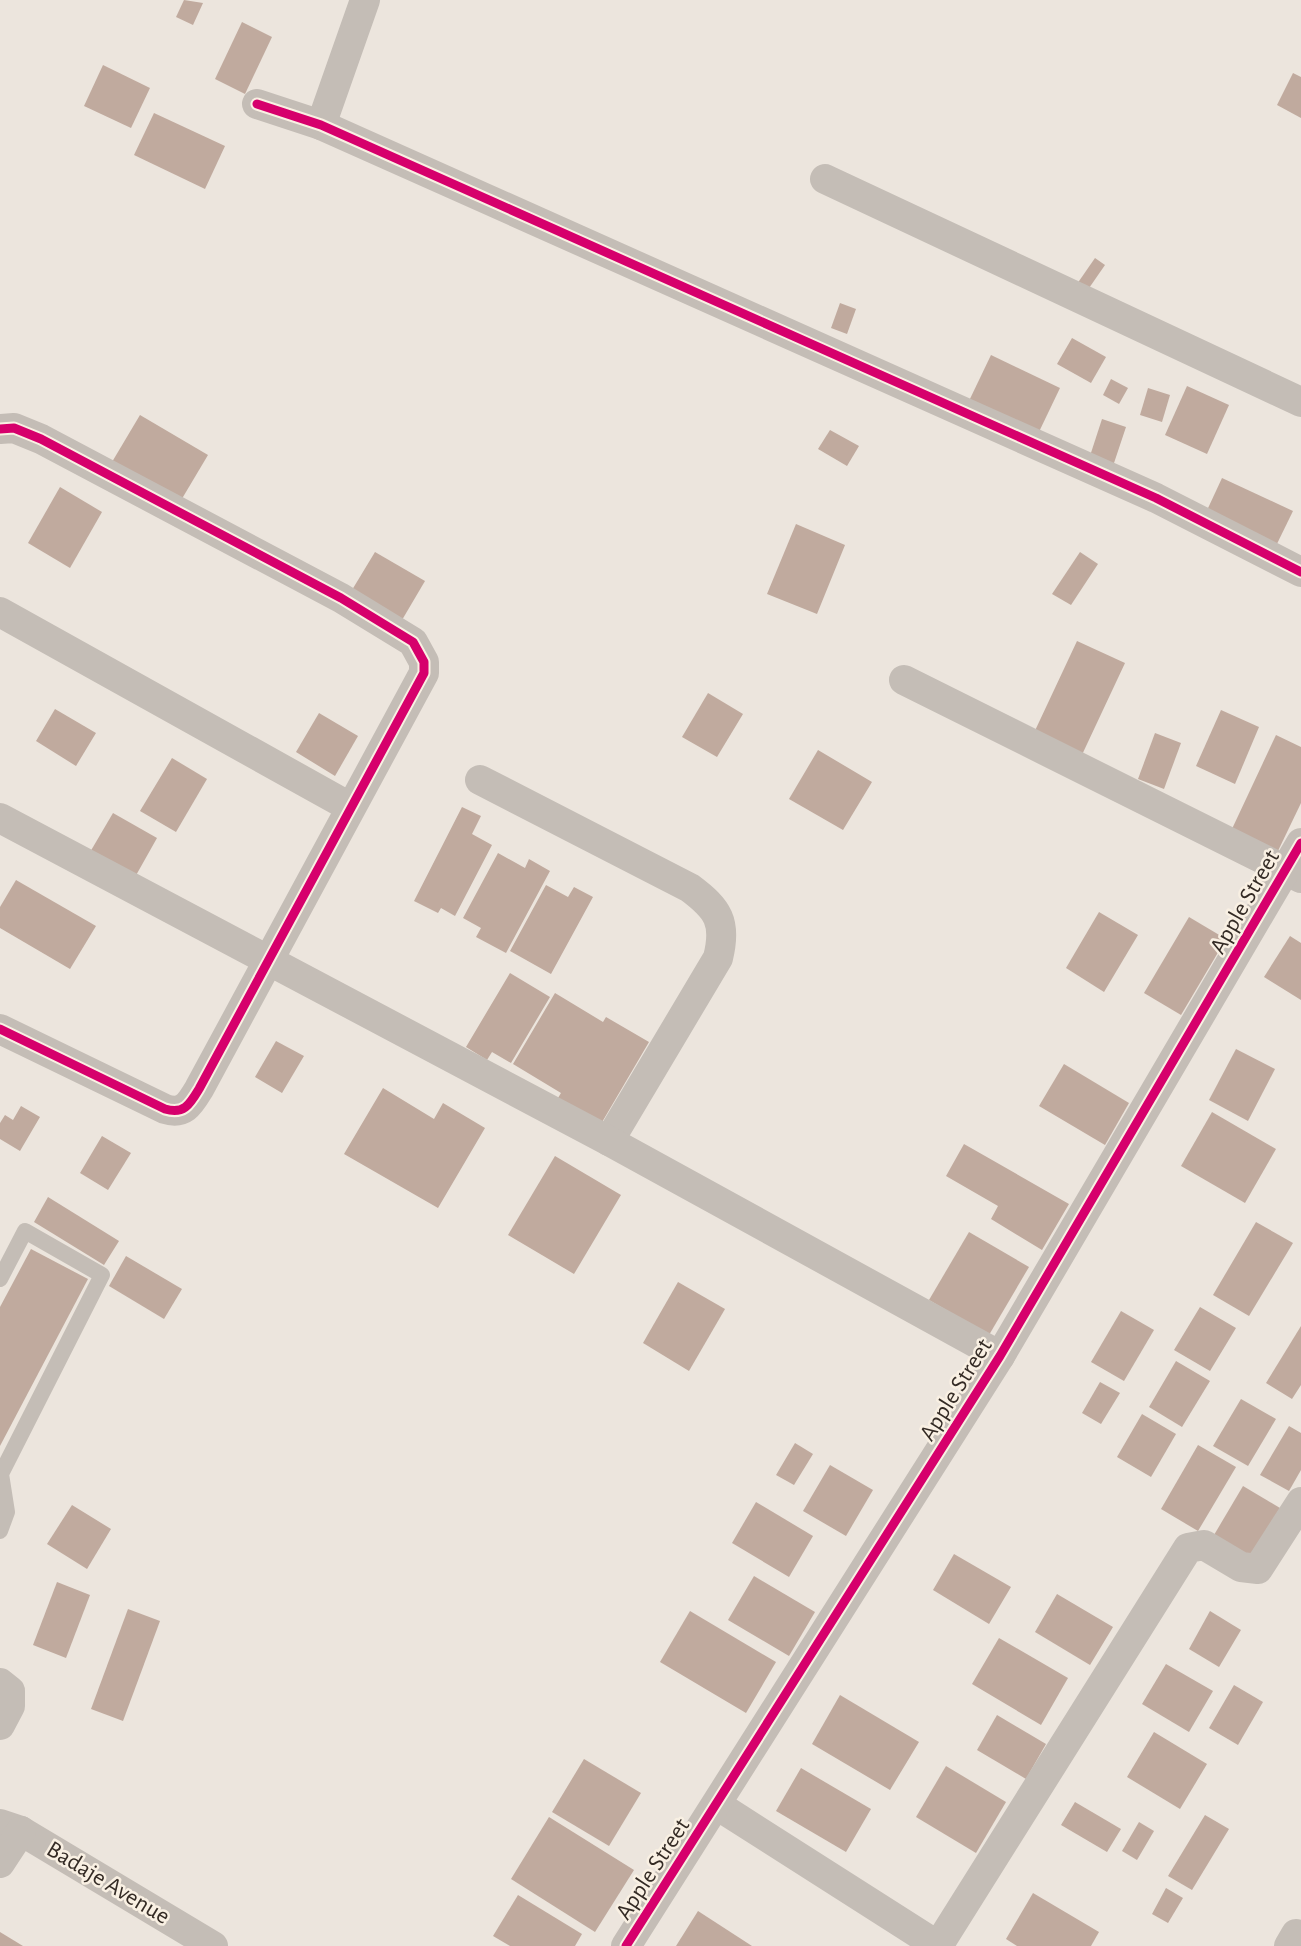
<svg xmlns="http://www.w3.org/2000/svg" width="1301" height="1946" viewBox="0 0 1301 1946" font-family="'Alegreya Sans',sans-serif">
<rect width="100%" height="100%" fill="#ece5dd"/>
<g fill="#c0aa9e">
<path d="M184,0L203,3L193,25L176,17Z"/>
<path d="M242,22L272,37L245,94L215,79Z"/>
<path d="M103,65L150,88L131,128L84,106Z"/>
<path d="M1293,73L1301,77V118L1277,105Z"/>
<path d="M154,113L225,146L205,189L134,155Z"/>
<path d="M1095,258L1105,265L1087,291L1077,284Z"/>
<path d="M840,303L856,309L847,334L831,328Z"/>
<path d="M1072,338L1106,357L1091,383L1057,364Z"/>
<path d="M991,355L1060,388L1037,436L968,403Z"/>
<path d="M1111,379L1128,388L1119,404L1103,395Z"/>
<path d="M1187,386L1229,405L1207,454L1165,435Z"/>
<path d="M1148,388L1170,395L1162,422L1140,415Z"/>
<path d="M140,415L208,455L180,502L112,462Z"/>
<path d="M1102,419L1126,427L1112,469L1088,462Z"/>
<path d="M830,430L859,446L847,466L818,449Z"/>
<path d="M1222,478L1293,511L1273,552L1203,519Z"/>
<path d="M60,487L102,512L70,568L28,543Z"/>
<path d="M796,524L845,545L817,614L767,594Z"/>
<path d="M375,552L425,581L402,620L352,590Z"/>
<path d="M1080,552L1098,564L1071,605L1052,594Z"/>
<path d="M1077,641L1125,663L1080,759L1032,737Z"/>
<path d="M708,693L743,714L717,757L682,737Z"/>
<path d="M55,709L96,733L76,766L36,741Z"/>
<path d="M1221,710L1259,727L1235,784L1196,766Z"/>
<path d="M319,713L358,736L335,776L296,752Z"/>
<path d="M1155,733L1181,743L1164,789L1138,779Z"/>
<path d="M1276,735L1301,747V803L1277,853L1231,831Z"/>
<path d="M818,750L872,782L843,830L789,799Z"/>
<path d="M172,758L207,779L176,832L140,811Z"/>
<path d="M462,807L481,816L472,834L492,845L455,916L441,908L438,913L414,901Z"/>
<path d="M113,813L157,838L130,886L86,859Z"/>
<path d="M498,853L525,868L529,859L550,871L506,953L476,937L481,928L463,918Z"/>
<path d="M16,880L96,926L70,969L0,928V907Z"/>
<path d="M546,885L568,897L574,887L593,897L551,974L510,951Z"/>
<path d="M1099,912L1138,935L1104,992L1066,968Z"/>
<path d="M1189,917L1226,939L1181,1015L1144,993Z"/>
<path d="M1290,936L1301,943V1000L1264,977Z"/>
<path d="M510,973L550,997L511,1063L492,1052L487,1060L466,1047Z"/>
<path d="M555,993L603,1022L606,1017L649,1042L598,1129L555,1103L561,1093L513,1064Z"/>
<path d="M276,1041L304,1056L282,1093L255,1077Z"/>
<path d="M1236,1049L1275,1069L1248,1121L1209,1100Z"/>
<path d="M1064,1064L1129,1103L1105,1145L1039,1106Z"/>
<path d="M383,1088L434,1119L443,1103L485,1128L438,1208L344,1154Z"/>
<path d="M21,1106L40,1117L20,1151L0,1139V1123L5,1115L13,1120Z"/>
<path d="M1212,1112L1276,1149L1245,1203L1181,1166Z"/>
<path d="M102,1136L131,1153L108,1190L80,1173Z"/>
<path d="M964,1144L1069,1204L1042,1250L991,1219L998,1206L946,1176Z"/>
<path d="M555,1156L621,1195L574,1274L508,1235Z"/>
<path d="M48,1197L119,1241L104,1265L34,1222Z"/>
<path d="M1256,1222L1293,1243L1249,1316L1213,1295Z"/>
<path d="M969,1232L1029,1267L989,1335L929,1300Z"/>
<path d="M31,1249L88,1279L0,1446V1307Z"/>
<path d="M126,1256L182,1289L164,1319L109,1286Z"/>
<path d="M678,1282L725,1309L689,1371L643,1343Z"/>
<path d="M1200,1307L1236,1328L1210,1371L1174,1350Z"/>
<path d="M1121,1311L1154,1330L1124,1381L1091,1362Z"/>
<path d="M1301,1326V1385L1292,1399L1266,1383Z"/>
<path d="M1176,1361L1210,1381L1182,1427L1149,1407Z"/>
<path d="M1100,1382L1120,1393L1101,1424L1082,1413Z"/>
<path d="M1241,1399L1276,1419L1248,1466L1213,1446Z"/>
<path d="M1142,1414L1176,1434L1151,1477L1117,1457Z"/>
<path d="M1289,1426L1301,1433V1470L1289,1491L1260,1475Z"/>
<path d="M795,1443L813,1454L794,1485L776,1475Z"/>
<path d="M1198,1445L1236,1467L1198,1531L1161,1509Z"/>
<path d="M830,1465L873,1490L846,1536L803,1511Z"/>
<path d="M1243,1486L1280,1508L1251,1557L1214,1535Z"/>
<path d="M756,1502L813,1536L789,1577L732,1543Z"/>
<path d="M72,1505L111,1529L87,1569L47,1544Z"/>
<path d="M954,1554L1011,1587L989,1624L933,1590Z"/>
<path d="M754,1576L815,1612L789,1656L728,1620Z"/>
<path d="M57,1582L90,1595L66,1658L33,1645Z"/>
<path d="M1057,1594L1113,1627L1090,1665L1035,1632Z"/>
<path d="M128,1609L160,1621L123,1721L91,1709Z"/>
<path d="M690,1611L776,1662L746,1713L660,1662Z"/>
<path d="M1210,1611L1241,1630L1219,1667L1189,1649Z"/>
<path d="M999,1638L1068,1678L1041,1725L972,1684Z"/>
<path d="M1166,1664L1213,1691L1189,1732L1142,1704Z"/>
<path d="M1234,1685L1263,1702L1238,1745L1209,1728Z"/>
<path d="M840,1695L919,1742L890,1790L812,1744Z"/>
<path d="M997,1715L1046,1744L1026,1779L977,1750Z"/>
<path d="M1154,1732L1207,1764L1180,1809L1127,1777Z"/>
<path d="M584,1759L641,1793L609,1846L552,1812Z"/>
<path d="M946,1766L1006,1802L976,1853L916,1817Z"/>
<path d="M801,1768L871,1809L846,1852L776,1811Z"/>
<path d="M1075,1802L1121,1829L1107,1852L1061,1825Z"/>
<path d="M1205,1815L1229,1829L1192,1890L1168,1876Z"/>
<path d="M549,1817L634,1870L595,1932L511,1879Z"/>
<path d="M1139,1822L1154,1831L1137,1860L1122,1851Z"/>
<path d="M1166,1888L1183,1898L1168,1923L1152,1914Z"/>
<path d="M1033,1893L1099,1932L1091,1946H1017L1006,1939Z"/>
<path d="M518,1895L582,1934L575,1946H510L493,1936Z"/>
<path d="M698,1911L752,1946H676Z"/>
<path d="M0,1932L23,1946H0Z"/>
</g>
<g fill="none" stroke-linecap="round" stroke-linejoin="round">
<path stroke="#c4bdb6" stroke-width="16" d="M0,1279L25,1231L102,1275L1,1474L7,1512L0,1531"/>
<g stroke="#c4bdb6" stroke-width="30">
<path d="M257,104L321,125L1156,498L1301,572"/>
<path d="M321,125L365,0"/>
<path d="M825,179L1301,402"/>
<path d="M0,429L14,428L41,439L341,598L413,642L424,662V673L199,1089C190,1104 184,1115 165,1109L0,1029"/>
<path d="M0,612L350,807"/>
<path d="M904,680L1301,878"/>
<path d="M480,780L690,888C718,909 727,922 718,958L609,1141"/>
<path d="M0,818L609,1141L1000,1356"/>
<path d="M0,1683L10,1691V1706L0,1725"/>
<path d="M717,1805L938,1946L1188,1548L1204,1545L1241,1567L1258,1569L1301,1502"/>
<path d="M0,1824L21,1831L213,1946"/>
<path d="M0,1863L21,1831"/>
<path d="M626,1946L1000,1356L1301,843"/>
<path d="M1289,1946L1296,1934"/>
</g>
<defs>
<g id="cycleway">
<path d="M257,104L321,125L1156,498L1301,572"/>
<path d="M0,429L14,428L41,439L341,598L413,642L424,662V673L199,1089C190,1104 184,1115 165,1109L0,1029"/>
<path d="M626,1946L1000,1356L1301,843"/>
</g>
</defs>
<use href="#cycleway" stroke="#f9f0e3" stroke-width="13"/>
<use href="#cycleway" stroke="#d6006c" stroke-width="9"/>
</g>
<g text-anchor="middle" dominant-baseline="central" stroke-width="5" stroke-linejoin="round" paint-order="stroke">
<g font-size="24" fill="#342b25" stroke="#f9f0e3">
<text transform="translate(1245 902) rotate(-60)">Apple Street</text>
<text transform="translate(956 1390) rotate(-58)">Apple Street</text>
<text transform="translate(653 1869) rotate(-57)">Apple Street</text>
<text transform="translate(108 1883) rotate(31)">Badaje Avenue</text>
</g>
</g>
</svg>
